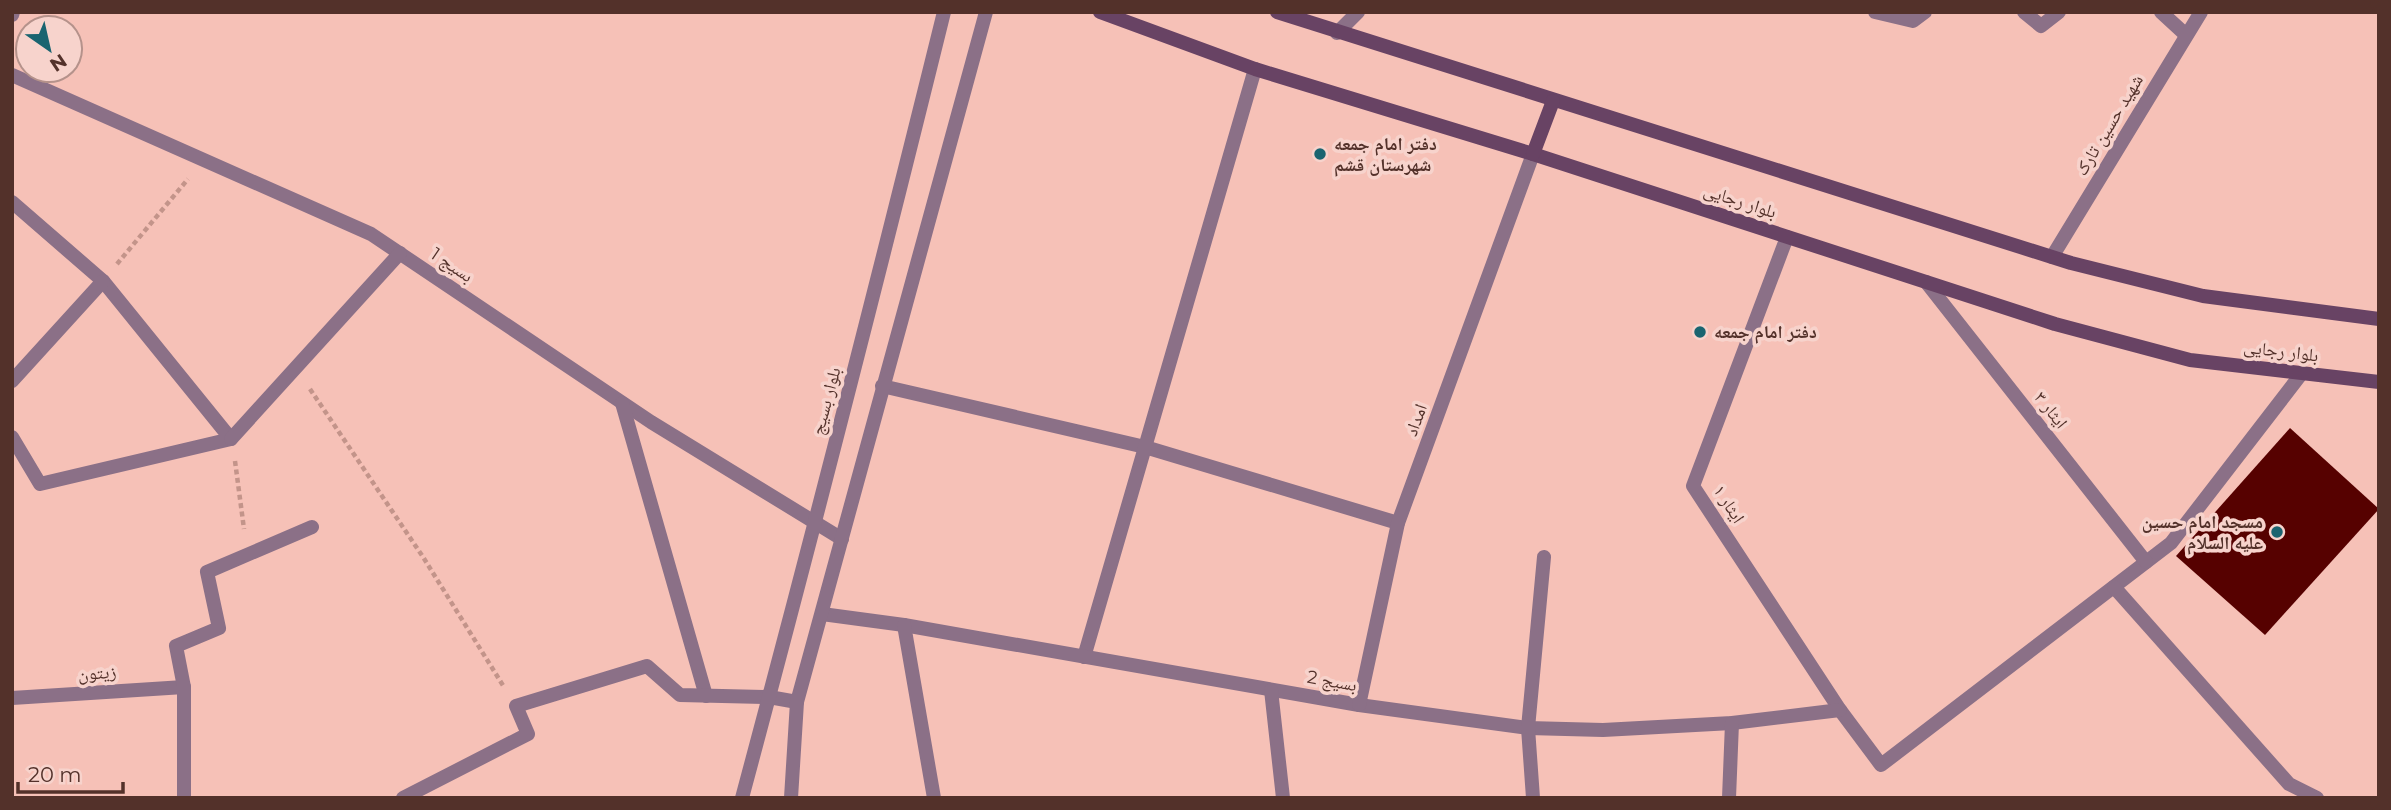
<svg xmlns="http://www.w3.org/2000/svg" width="2391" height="810" viewBox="0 0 2391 810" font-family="Montserrat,'Noto Naskh Arabic',sans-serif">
<rect width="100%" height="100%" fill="#f6c1b7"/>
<path fill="#560100" d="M2290,428L2379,509L2265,635L2176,556Z"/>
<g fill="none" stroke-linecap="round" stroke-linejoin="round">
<g stroke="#c3948a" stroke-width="4.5" stroke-dasharray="5 3.5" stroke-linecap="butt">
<path d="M117,264L188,179"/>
<path d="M310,389L423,557L504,687"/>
<path d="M235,461L244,529"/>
</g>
<g stroke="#8b7087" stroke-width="14">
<path d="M882,386L1145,447L1398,523"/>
<path d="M1084,657L1255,69"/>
</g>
<g stroke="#8b7087" stroke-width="14">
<path d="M1875,12L1913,21L1925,12"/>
<path d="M2024,12L2041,26L2059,12"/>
<path d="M2161,12L2186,35"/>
<path d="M12,15L13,12"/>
<path d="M1337,33L1358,12"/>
<path d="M12,75L371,234L651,422L842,539"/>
<path d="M12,202L103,281L231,439L40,484L12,437"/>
<path d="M1787,237L1693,486L1840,710L1881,765L2171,543L2302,373"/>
<path d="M2052,257L2201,12"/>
<path d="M1926,282L2146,562"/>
<path d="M12,381L103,281"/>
<path d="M622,403L706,696"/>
<path d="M231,439L400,253"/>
<path d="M2114,587L2289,784L2317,798"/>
<path d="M822,614L904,625L1359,705L1528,728L1603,730L1732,723L1840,710"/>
<path d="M904,625L934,798"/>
<path d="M1271,690L1283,798"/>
<path d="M12,698L184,687"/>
<path d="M1359,705L1398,523L1533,154"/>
<path d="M184,798V687L176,646L219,628L207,572L312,527"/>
<path d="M403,798L528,734L516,706L647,666L680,695L769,697L797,702"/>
<path d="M742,798C812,537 879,275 944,12"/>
<path d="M791,798L797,702L986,12"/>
<path d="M1533,798L1528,728L1544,557"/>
<path d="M1729,798L1732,723"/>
</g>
<g stroke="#684364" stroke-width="14">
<path d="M1100,12L1255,69L1533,154L2055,324L2190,360L2379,382"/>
<path d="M1277,12L2071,263L2203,296L2379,319"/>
<path d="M1533,154L1553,101"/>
</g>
</g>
<g fill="#1a6470" stroke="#f7d3cc" stroke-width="2.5">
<circle cx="1320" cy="154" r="7"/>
<circle cx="1700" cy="332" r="7"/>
<circle cx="2277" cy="532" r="7"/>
</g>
<g text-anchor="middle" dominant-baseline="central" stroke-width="7" stroke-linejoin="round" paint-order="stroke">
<g font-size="18" fill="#53312a" stroke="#f7d3cc">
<text transform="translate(2109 125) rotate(-59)">شهید حسین تارک</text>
<text transform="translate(1740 201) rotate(18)">بلوار رجایی</text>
<text transform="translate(452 265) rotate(34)">بسیج 1</text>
<text transform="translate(2281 351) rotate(7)">بلوار رجایی</text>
<text transform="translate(826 401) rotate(-75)">بلوار بسیج</text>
<text transform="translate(2051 410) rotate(52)">ایثار ۳</text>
<text transform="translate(1416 420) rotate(-70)">امداد</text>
<text transform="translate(1729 504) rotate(57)">ایثار ۱</text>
<text transform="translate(97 673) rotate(-4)">زیتون</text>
<text transform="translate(1332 681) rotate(10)">بسیج 2</text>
</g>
<g font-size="18" font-weight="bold" fill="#53312a" stroke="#f7d3cc" text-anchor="start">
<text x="1334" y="144">دفتر امام جمعه<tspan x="1334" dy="21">شهرستان قشم</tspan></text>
<text x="1714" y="332">دفتر امام جمعه</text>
<text x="2263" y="522" text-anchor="end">مسجد امام حسین<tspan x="2263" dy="21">علیه السلام</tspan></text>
</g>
</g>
<rect width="2391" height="810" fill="none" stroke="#53312a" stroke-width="28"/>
<g transform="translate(49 49) rotate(146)"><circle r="33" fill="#f7d3cc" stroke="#b5928b" stroke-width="2"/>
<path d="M0-5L12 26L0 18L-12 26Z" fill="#1a6470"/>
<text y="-10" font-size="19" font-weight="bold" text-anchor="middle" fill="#53312a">N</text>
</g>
<path d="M18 782v10h105v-10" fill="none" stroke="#53312a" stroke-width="3.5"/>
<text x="28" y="782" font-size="21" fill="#53312a" stroke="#f7d3cc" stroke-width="5" paint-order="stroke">20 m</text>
</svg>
